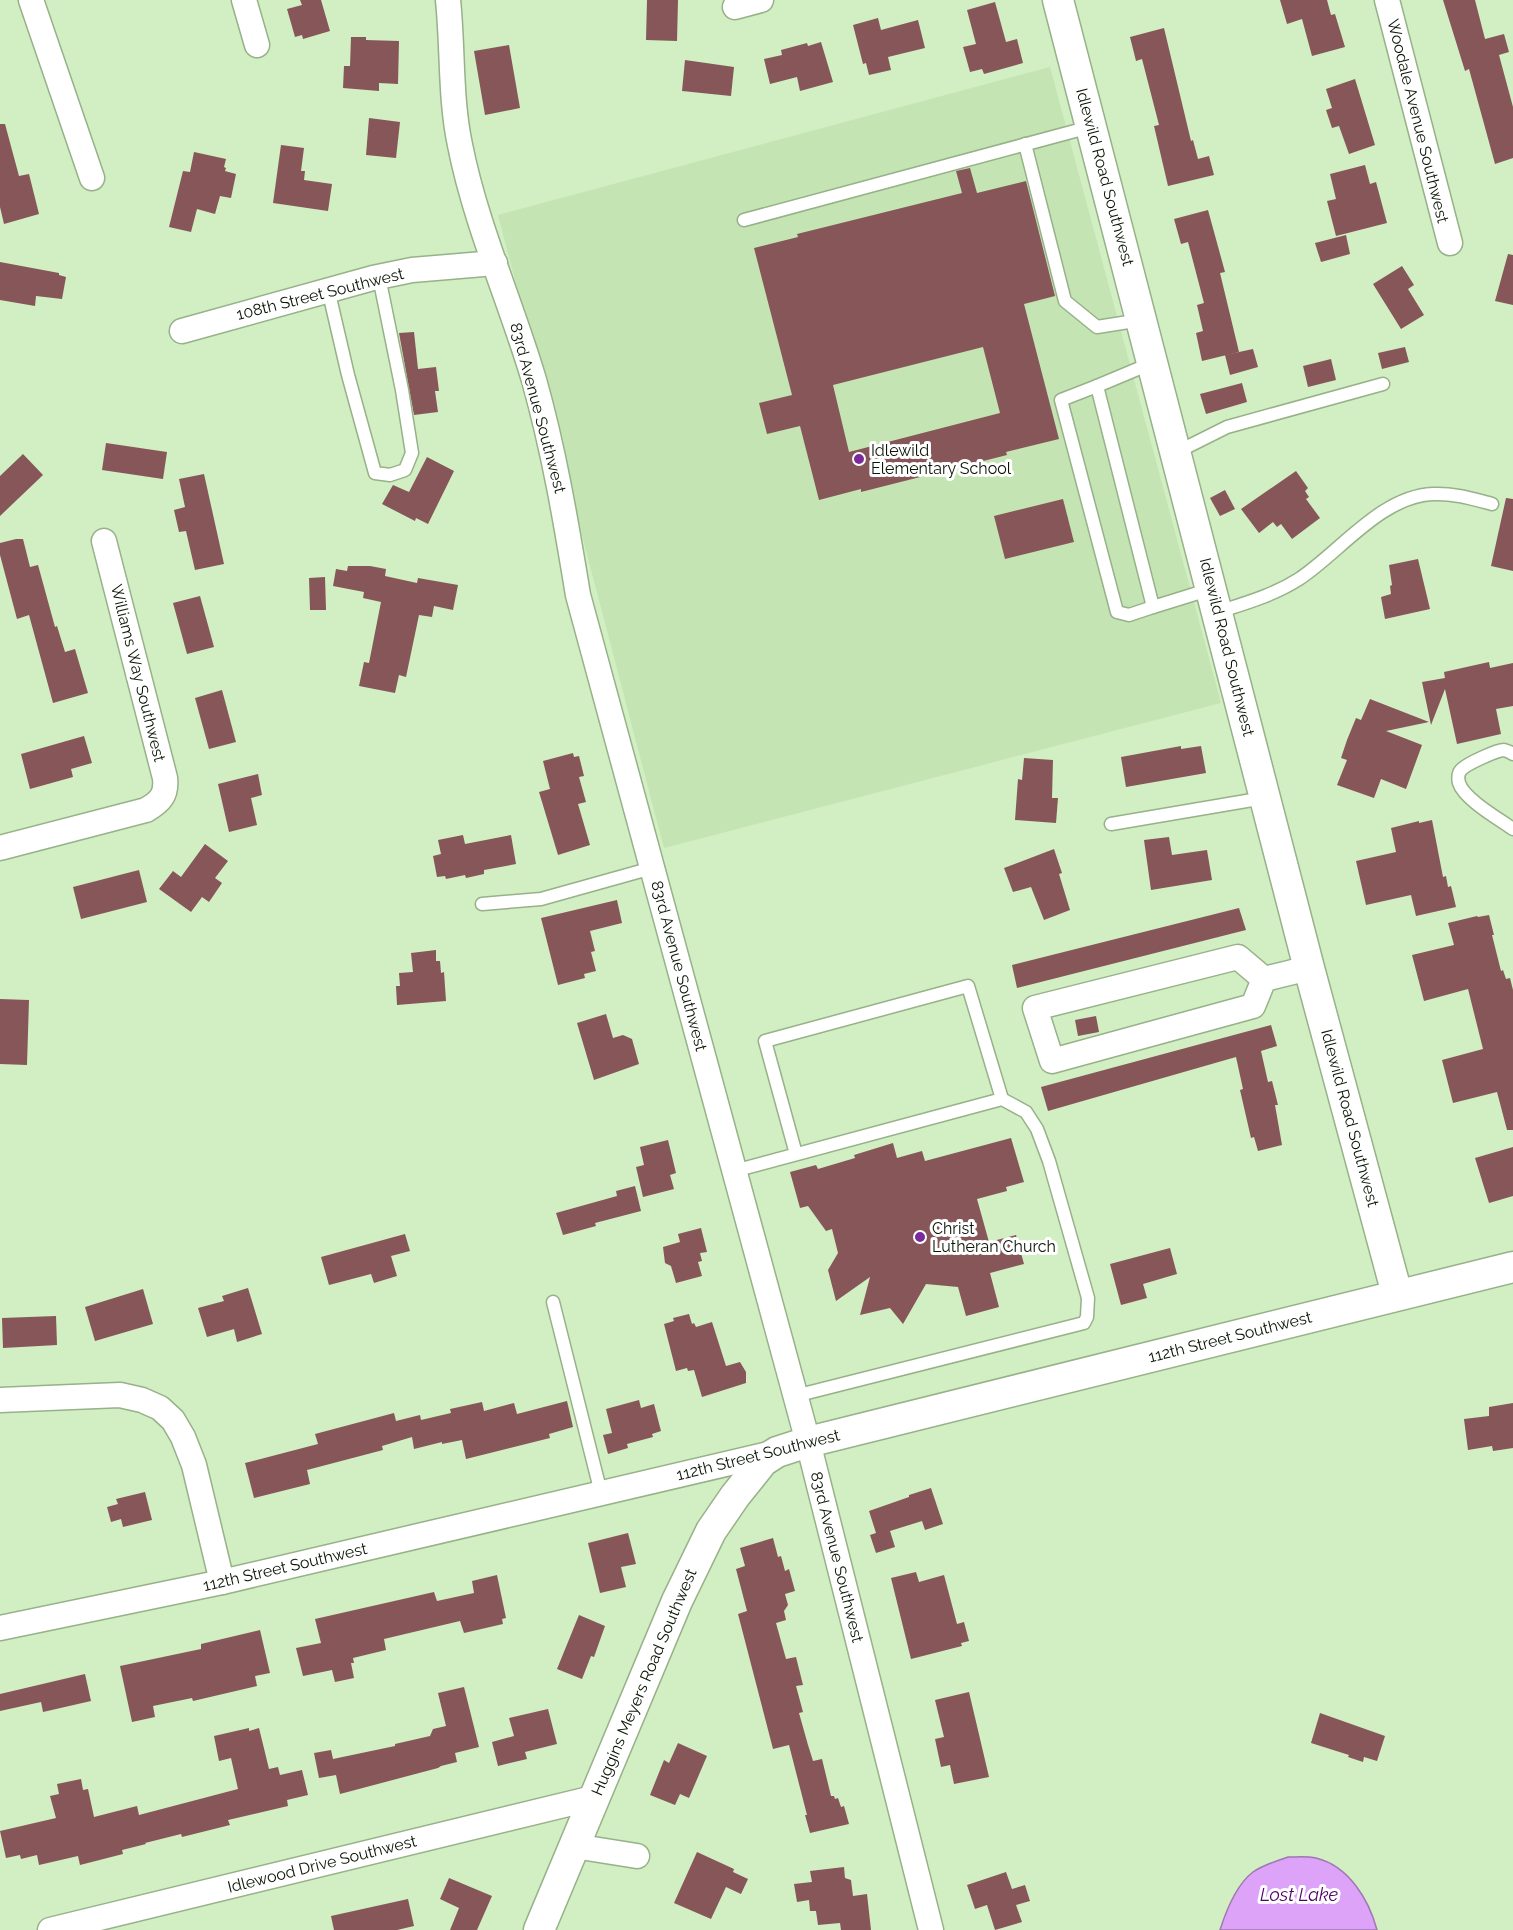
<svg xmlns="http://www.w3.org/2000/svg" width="1513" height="1930" viewBox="0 0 1513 1930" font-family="Raleway,sans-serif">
<rect width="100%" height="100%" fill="#d2eec3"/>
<path fill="#c4e4b3" d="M1050,67L1221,703L664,848L498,215Z"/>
<path fill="#dda3f8" stroke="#9e78af" stroke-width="1.5" d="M1288,1857C1297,1857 1307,1856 1316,1858C1349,1866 1369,1900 1377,1930H1220C1226,1911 1236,1885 1253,1872C1263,1865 1276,1861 1288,1857Z"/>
<g fill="#865659" fill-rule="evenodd">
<path d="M300,0H321L330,31L303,39L302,35L295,37L287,9L302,5Z"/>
<path d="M647,0H678L677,41L646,40Z"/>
<path d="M1280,0H1327L1331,15L1335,14L1345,47L1312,56L1302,19L1287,24Z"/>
<path d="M1443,0H1475L1485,39L1504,34L1509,52L1499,55L1513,107V158L1495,164L1469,69L1465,71Z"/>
<path d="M995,2L1006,42L1017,39L1023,63L984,74L982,69L970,72L963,47L976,44L967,10Z"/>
<path d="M878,18L881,30L918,20L925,48L888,57L891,70L869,75L866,63L863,64L853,25Z"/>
<path d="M1164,28L1191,141L1193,140L1198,159L1209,156L1214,175L1168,186L1154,126L1159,125L1142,59L1136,61L1130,37Z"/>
<path d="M351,37H366V40L399,41L398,84L379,83V91L343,88L344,66H350Z"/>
<path d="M821,42L833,82L800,91L797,77L770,84L764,59L782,55L781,50L807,43L808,46Z"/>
<path d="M509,45L520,108L485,115L474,51Z"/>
<path d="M685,60L734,67L731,96L682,91Z"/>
<path d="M1355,79L1375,145L1349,154L1339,126L1332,128L1326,110L1332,108L1326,89Z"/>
<path d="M369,118L400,122L396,158L366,155Z"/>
<path d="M0,124H5L19,176L29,174L39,214L4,224L0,207Z"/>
<path d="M281,145L304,148L301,171H305L304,180L332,184L328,211L273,203Z"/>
<path d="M194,152L226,159L224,167L226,168L225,171L236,174L231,198L220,196L215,214L197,209L191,232L169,227L183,171L190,172Z"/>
<path d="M1365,165L1370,184L1376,182L1387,223L1336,236L1327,201L1336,199L1330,174Z"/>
<path d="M970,168L977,193L1026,181L1055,296L1024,304L1059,439L1006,452L1007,455L861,492V489L819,500L800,426L767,434L759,403L792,395L754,248L798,237L797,234L962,193L956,171ZM983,347L1000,413L849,452L833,385Z"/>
<path d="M1208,210L1225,272L1220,273L1239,352L1202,361L1196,333L1203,331L1197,305L1204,303L1188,242L1181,244L1174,219Z"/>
<path d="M1346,235L1350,254L1321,262L1315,243Z"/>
<path d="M1508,254L1513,255V305L1495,301Z"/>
<path d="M0,262L59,273V275L66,277L62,299L36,296L35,306L0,300Z"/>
<path d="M1402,266L1414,285L1408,289L1424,315L1401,329L1373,284Z"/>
<path d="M414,332L418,369L436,367L439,391H435L438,412L414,415L399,333Z"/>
<path d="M1405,347L1409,362L1382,369L1378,353Z"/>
<path d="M1253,349L1258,367L1230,375L1225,355Z"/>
<path d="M1331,359L1336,380L1308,387L1303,366Z"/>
<path d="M1242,383L1247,402L1206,414L1200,394Z"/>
<path d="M106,443L167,452L163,479L102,470Z"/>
<path d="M23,454L43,475L0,516V476Z"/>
<path d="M427,457L454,471L428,524L416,518L415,521L382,504L393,485L409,492Z"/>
<path d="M1296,471L1308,488L1305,491L1309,497L1306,499L1320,518L1292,539L1281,524L1277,527L1273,522L1259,533L1241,509Z"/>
<path d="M204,474L224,564L195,570L186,531L179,532L174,510L185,507L179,479Z"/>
<path d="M1225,490L1235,509L1220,516L1210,498Z"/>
<path d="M1506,498L1513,499V571L1491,566Z"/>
<path d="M1063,499L1074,542L1005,559L994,516Z"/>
<path d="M16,539H23L30,567L38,565L55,627L57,626L65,652L75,649L88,693L53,703L29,615L17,619L0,555V543Z"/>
<path d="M1418,559L1430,609L1385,619L1381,597L1391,594L1390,586L1392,585L1389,565Z"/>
<path d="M348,566H370L386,569L385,576L417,583L418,578L458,585L453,610L434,606L432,617L419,615L406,677L399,675L395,693L359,686L364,662L369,663L381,602L363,598L364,592L333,586L336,569L347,571Z"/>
<path d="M325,577L326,610H310L309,578Z"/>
<path d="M200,596L214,647L187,654L173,603Z"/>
<path d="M1489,662L1490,668L1513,663V706L1496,709L1501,734L1457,744L1445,689L1431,725L1422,682L1445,678L1444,672Z"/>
<path d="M222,690L236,742L209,749L195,698Z"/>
<path d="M1370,699L1429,722L1386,731L1422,745L1406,789L1381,779L1374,798L1337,785L1347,760L1341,758L1347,740L1356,718L1361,720Z"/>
<path d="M84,736L92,763L71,769L73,777L30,789L21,754Z"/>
<path d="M1181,746V749L1201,746L1206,773L1126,787L1121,757Z"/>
<path d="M573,753L574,757L579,756L584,776L579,777L586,802L578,804L590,845L558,855L539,792L550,789L543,761Z"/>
<path d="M1024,758L1053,760L1052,798H1058L1056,823L1015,820L1018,779L1022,780Z"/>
<path d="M258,774L262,795L251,798L257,825L229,832L218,784Z"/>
<path d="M1432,820L1443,877L1446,876L1448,887L1451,886L1456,907L1416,916L1411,895L1366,905L1356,861L1396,852L1391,828L1419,821V823Z"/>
<path d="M463,835L465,844L511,835L516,864L484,870V874L466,878L465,875L446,879L445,876L437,877L433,856L441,854L438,840Z"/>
<path d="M1169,837L1172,855L1207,850L1212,880L1151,890L1144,840Z"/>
<path d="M205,844L228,861L215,878L222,883L209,902L202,897L191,912L159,889L173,871L181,877Z"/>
<path d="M1054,849L1062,873L1059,874L1070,910L1044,920L1031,887L1013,892L1004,868Z"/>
<path d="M139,870L147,902L81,919L73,887Z"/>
<path d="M617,900L622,923L590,931L595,951L591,952L596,971L584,974L585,978L558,985L541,918Z"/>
<path d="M1239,908L1246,930L1017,988L1012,965Z"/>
<path d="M1489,915L1494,935H1492L1501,971L1503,970L1506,979L1510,978L1513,990V1130H1507L1497,1092L1453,1103L1442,1060L1483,1049L1468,989L1424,1001L1412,955L1454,945L1448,923L1477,916L1478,917Z"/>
<path d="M436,950V961H440L441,973L444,972L446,1001L397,1005L396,986H400L399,973L413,972L411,953Z"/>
<path d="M0,999L29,1000L27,1065L0,1064Z"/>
<path d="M606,1014L613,1038L623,1035L632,1039L639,1064L594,1080L577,1023Z"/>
<path d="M1096,1016L1099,1032L1078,1036L1075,1020Z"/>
<path d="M1271,1025L1277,1046L1261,1051L1268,1082L1272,1081L1278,1105H1275L1282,1145L1258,1151L1254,1137L1251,1138L1240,1090L1243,1089L1236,1057L1048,1111L1041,1087Z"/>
<path d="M1011,1138L1024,1182L1006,1187L1007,1191L977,1199L989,1242L1016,1235L1024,1264L990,1273L999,1307L966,1316L958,1287L926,1284L903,1324L890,1308L860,1315L870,1277L836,1301L828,1270L838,1253L832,1229L826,1231L808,1206L800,1208L790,1172L816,1165L818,1169L855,1158L854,1155L893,1143L897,1158L922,1151L925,1161Z"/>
<path d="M668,1140L676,1173L670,1175L674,1189L643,1197L636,1167L644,1165L640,1147Z"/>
<path d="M1513,1147V1196L1489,1203L1475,1158Z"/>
<path d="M635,1186L641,1211L595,1223L596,1226L563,1235L556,1213L617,1196L616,1191Z"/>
<path d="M701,1228L707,1252L700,1253L702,1261L698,1262L702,1276L676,1283L671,1266L665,1263L663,1247L680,1242L678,1234Z"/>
<path d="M405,1234L410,1251L391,1256L397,1276L374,1283L371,1274L329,1285L321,1257Z"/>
<path d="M1170,1248L1177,1274L1143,1284L1147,1298L1121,1305L1110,1264Z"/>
<path d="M248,1288L262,1334L237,1342L234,1329L207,1337L198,1308L224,1301L222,1296Z"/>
<path d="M143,1289L153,1324L95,1341L85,1307Z"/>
<path d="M689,1314L692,1324L694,1323L696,1327L712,1322L726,1366L740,1362L746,1372V1383L702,1397L694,1370L688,1371L687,1368L676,1371L664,1324L674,1321L673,1318Z"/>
<path d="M56,1316L57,1345L3,1348L2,1318Z"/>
<path d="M639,1400L641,1408L654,1404L661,1431L652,1434L653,1437L627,1444L628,1448L608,1454L603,1435L612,1433L606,1409Z"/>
<path d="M567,1401L573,1427L549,1434L550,1438L466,1459L462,1440L442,1444V1442L414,1449L412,1437L382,1446L383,1450L307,1470L310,1484L254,1498L245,1463L318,1444L315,1434L394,1413L396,1421L420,1415L421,1420L451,1413L450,1409L482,1402L484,1411L514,1403L517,1414Z"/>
<path d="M1513,1403V1448L1493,1451L1492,1446L1468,1450L1464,1419L1489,1416V1407Z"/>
<path d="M931,1488L943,1524L925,1530L922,1521L890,1531L895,1547L876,1553L870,1535L876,1533L869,1511L909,1497V1495Z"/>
<path d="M145,1492L152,1520L123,1527L121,1519L111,1522L107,1507L118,1504L116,1499Z"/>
<path d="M628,1533L636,1564L621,1567L626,1587L600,1593L588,1543Z"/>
<path d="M773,1538L778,1557L781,1556L785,1571L789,1569L795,1591L785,1594L788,1605L784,1611L786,1620L776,1623L786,1659L796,1657L803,1685L796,1686L803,1712L799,1713L808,1745L813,1761L822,1759L831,1796H834L835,1799L838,1798L841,1807L844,1806L849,1824L810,1833L805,1815H807L789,1745L773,1749L738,1614L747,1611L736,1569L745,1566L740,1548Z"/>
<path d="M916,1572L919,1582L944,1575L957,1624L964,1622L969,1641L961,1643L962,1646L911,1659L891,1578Z"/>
<path d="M497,1575L506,1618L502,1619L503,1624L464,1633L460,1621L384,1639L386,1650L353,1658L354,1663H351L354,1678L335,1682L332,1670L303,1676L296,1648L321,1643L315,1619L434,1592L437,1601L474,1593L472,1581Z"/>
<path d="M579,1615L605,1626L594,1657L591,1656L582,1679L557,1669Z"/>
<path d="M260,1630L270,1673L255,1676L257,1686L193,1701L192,1698L153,1706L155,1717L132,1722L120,1666L201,1649V1644Z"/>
<path d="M85,1674L91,1701L43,1712L41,1702L0,1711V1694Z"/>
<path d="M464,1687L479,1747L455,1753L457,1762L441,1766L438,1768L340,1794L336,1775L319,1778L314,1753L331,1750L333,1759L395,1746V1744L430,1736L433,1729L446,1726L438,1693Z"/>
<path d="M969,1692L989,1777L954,1784L950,1765L941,1767L935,1739L944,1737L935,1700Z"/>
<path d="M548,1709L557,1744L525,1752L527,1759L498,1766L492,1742L514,1736L509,1718Z"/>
<path d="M1320,1713L1385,1736L1377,1761L1364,1757L1363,1762L1348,1757L1349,1755L1311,1743Z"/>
<path d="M249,1728V1731L259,1728L269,1769L278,1767L280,1775L302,1770L308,1795L287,1800L288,1806L228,1820L230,1825L182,1837L181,1834L145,1843L146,1844L122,1850L123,1854L80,1865L78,1856L39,1865L37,1855L21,1859L20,1855L6,1858L0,1831L56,1818L50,1796L59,1794L57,1784L81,1779L83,1790L88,1789L94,1817L137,1806L139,1815L238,1789L231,1758L219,1761L214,1736Z"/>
<path d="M678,1743L707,1756L689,1798L680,1794L675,1805L650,1795L664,1760L669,1763Z"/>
<path d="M697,1852L734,1869L733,1872L748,1879L741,1894L726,1887L711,1919L674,1903Z"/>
<path d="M844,1867L845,1878L851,1880L853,1896L867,1894L871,1930H841L840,1923L818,1925L816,1911H810L809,1900L797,1902L794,1884L812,1882L810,1871Z"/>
<path d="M1006,1872L1012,1889L1025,1885L1030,1901L1016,1905L1022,1922L995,1930L987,1905L975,1909L967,1885Z"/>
<path d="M449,1878L492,1896L477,1930H450L459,1908L440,1899Z"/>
<path d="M408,1899L414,1926L397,1930H334L331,1916Z"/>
</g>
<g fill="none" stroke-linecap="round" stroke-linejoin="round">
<defs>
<g id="service">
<path d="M1025,144L1065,301L1097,327L1141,320"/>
<path d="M744,220L1090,127"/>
<path d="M328,289L348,375L375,473L390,475L405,470L412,453L402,390L379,277"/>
<path d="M1152,363L1097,386L1148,587L1153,607L1211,589"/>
<path d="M1097,386L1061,400L1117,612L1129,615L1153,607"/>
<path d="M1177,452L1227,427L1383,384"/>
<path d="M1218,612C1246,603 1274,595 1299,579C1340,552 1381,496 1433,494C1453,493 1473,499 1492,504"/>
<path d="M1513,754C1510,752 1508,751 1504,750C1497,750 1466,764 1461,770C1458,773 1458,779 1459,783C1464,799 1499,819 1513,829"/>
<path d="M1111,824L1264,798"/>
<path d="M482,904L541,899L652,868"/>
<path d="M734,1171L1002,1099L968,986L765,1041L796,1154"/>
<path d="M553,1302L601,1493"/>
<path d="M795,1396L1084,1323L1087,1317L1088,1298L1049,1161L1037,1129L1026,1112L1002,1099"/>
</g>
<g id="minor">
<path d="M31,0L92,178"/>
<path d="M244,0L257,45"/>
<path d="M448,0C453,48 450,98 460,145C476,226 511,302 534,380C554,451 566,522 578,595L808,1442L931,1930"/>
<path d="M1387,0L1450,243"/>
<path d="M735,7L761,0"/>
<path d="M182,331L373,278L412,270L495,263"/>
<path d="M0,848L146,810C160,802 167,795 165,778L104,541"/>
<path d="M1264,979L1253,1006L1052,1061L1035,1008L1238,957L1264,979L1309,968"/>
<path d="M0,1400L120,1395L142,1400L160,1408L173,1420L183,1437L194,1465L222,1582"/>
<path d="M0,1628L222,1582L777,1452"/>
<path d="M574,1846L637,1856"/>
<path d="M50,1930L593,1798"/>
</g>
<g id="tertiary">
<path d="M1058,0L1309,968L1397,1294"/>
<path d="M539,1930L677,1601L711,1531L735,1496L763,1461L777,1452L808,1442L1513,1267"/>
</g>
</defs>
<use href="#service" stroke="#97b189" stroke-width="15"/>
<use href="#minor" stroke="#97b189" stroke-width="27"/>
<use href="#tertiary" stroke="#97b189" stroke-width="33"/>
<use href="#service" stroke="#fff" stroke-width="12"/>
<use href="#minor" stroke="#fff" stroke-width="24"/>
<use href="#tertiary" stroke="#fff" stroke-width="30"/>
</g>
<g fill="#7b2a9b" stroke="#fff" stroke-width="2">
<circle cx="859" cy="459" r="6"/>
<circle cx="920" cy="1237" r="6"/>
</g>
<g text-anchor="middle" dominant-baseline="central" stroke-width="6" stroke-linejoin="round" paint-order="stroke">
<g font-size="16" fill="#0b1506" stroke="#fff">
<text transform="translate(1418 121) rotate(76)">Woodale Avenue Southwest</text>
<text transform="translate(1105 177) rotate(75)">Idlewild Road Southwest</text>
<text transform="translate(320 294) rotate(-14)">108th Street Southwest</text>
<text transform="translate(538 408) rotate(75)">83rd Avenue Southwest</text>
<text transform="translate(1227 647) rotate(76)">Idlewild Road Southwest</text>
<text transform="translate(138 673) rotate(76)">Williams Way Southwest</text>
<text transform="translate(679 966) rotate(75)">83rd Avenue Southwest</text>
<text transform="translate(1350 1118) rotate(75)">Idlewild Road Southwest</text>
<text transform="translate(1230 1337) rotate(-14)">112th Street Southwest</text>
<text transform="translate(758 1455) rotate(-14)">112th Street Southwest</text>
<text transform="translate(837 1557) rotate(76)">83rd Avenue Southwest</text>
<text transform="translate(285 1567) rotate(-13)">112th Street Southwest</text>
<text transform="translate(644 1682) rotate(-67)">Huggins Meyers Road Southwest</text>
<text transform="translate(322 1864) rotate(-14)">Idlewood Drive Southwest</text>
</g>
<g font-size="16" fill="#0b1506" stroke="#fff" text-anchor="start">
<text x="871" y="450">Idlewild<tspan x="871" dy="18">Elementary School</tspan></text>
<text x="932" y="1228">Christ<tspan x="932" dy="18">Lutheran Church</tspan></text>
</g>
<g font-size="18" font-style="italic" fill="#4f0368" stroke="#fff">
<text x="1299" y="1894">Lost Lake</text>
</g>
</g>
</svg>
